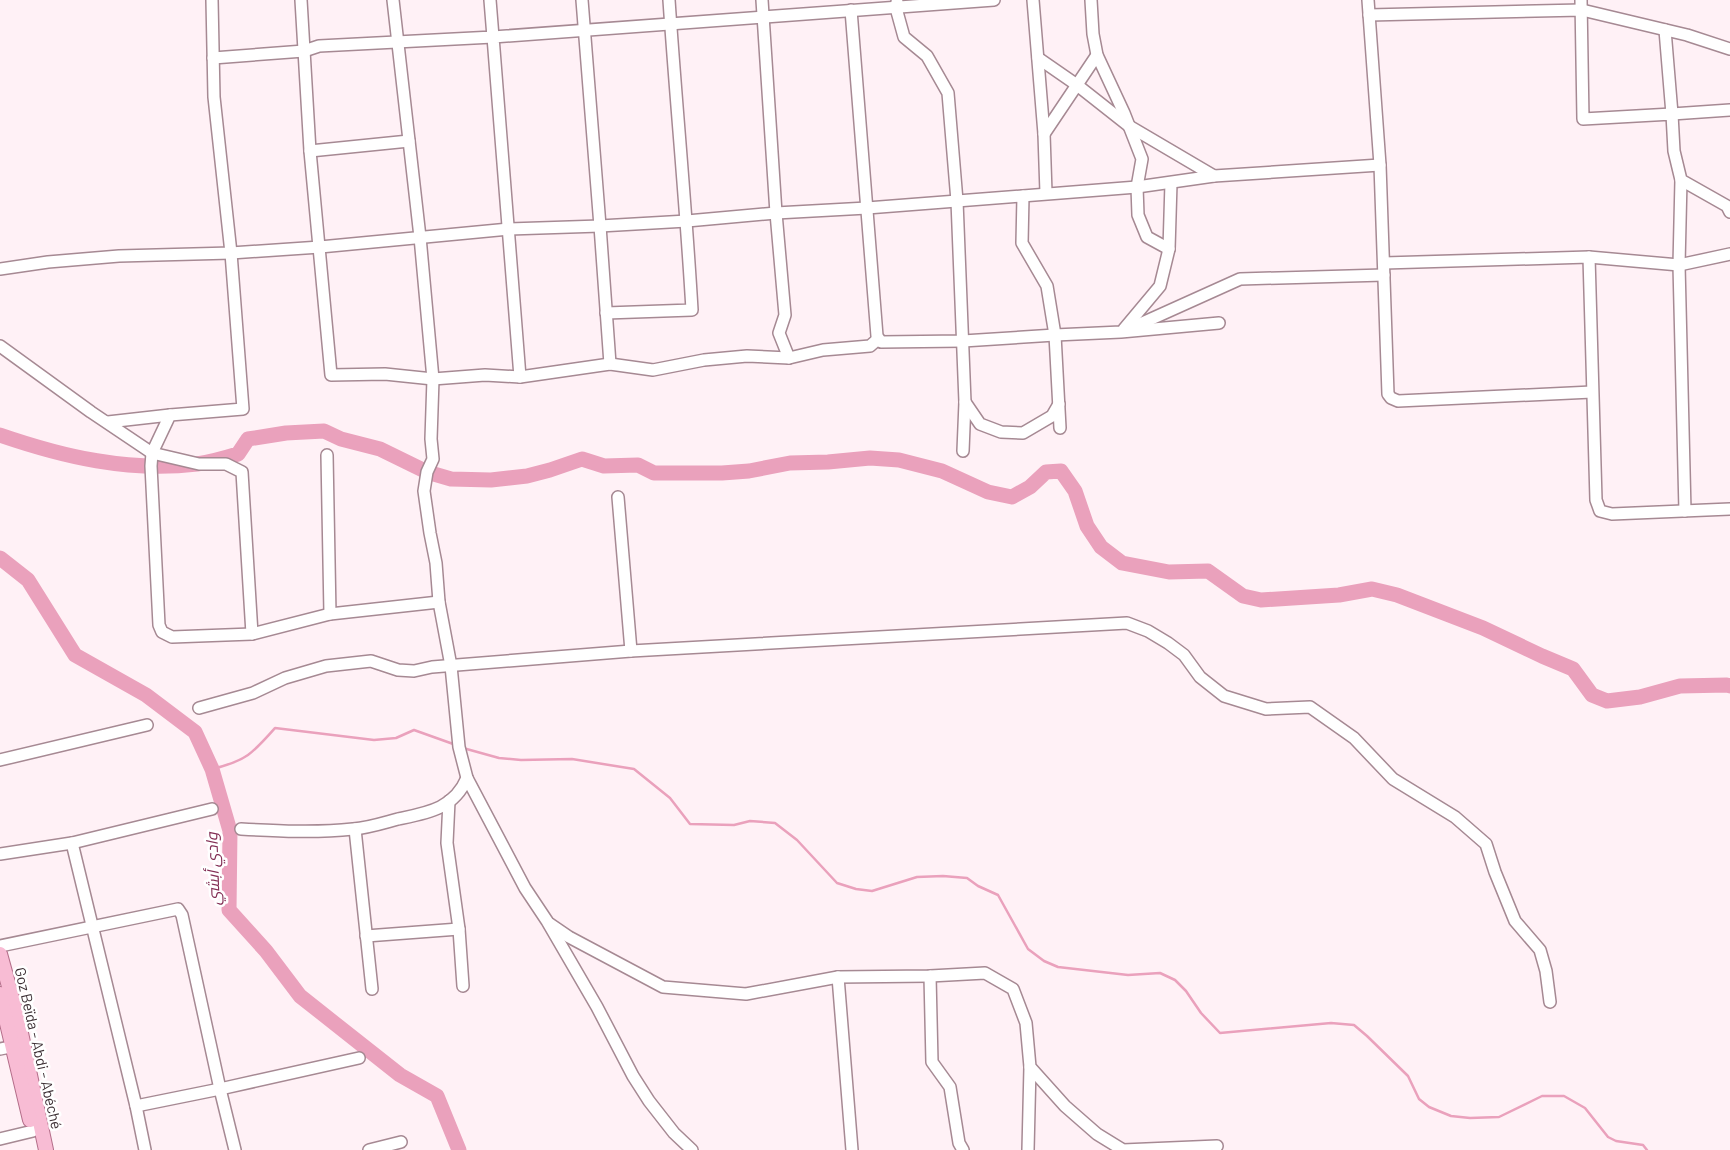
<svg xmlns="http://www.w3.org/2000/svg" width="1730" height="1150" viewBox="0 0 1730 1150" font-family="Barlow,Cairo,sans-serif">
<rect width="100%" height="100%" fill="#fff1f6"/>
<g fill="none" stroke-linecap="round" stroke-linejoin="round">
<g stroke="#eaa1bc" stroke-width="2.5">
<path d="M463,748L499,758L521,760L572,759L634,769L670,798L690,824L734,825L750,821L775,823L797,840L837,883L856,889L872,891L917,877L943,876L967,878L978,886L998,895L1028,949L1044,961L1058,967L1128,975L1160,973L1175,980L1186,991L1201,1013L1220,1033L1331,1023L1354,1025L1367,1036L1408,1076L1419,1099L1429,1107L1451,1116L1470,1118L1499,1117L1542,1096H1564L1585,1108L1608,1137L1616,1141L1643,1145L1647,1150"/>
<path d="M212,769C246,761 253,753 275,728L374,740L396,738L414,730L456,745"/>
</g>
<g stroke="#eaa1bc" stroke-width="15">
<path d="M0,435C64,457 128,472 197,464C211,462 225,458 238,454L248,439L286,433L324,431L341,439L380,449L427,472L451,479L491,480L527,476L550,470L582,459L604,466L638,465L654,473H722L749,471L790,463L828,462L870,458L899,460L942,471L988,492L1012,497L1030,487L1046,472L1061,471L1075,491L1087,526L1101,547L1122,563L1169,572L1208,571L1243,596L1261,600L1339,595L1372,589L1397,595L1483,628L1542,656L1573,669L1592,695L1607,701L1640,697L1680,686L1727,685L1730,686"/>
<path d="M0,558L28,580L75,655L146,695L195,732L212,769L230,831L229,910L266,951L300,996L400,1075L437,1096L459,1150"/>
</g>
<defs>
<g id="minor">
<path d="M212,0L214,97L231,253L243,409L170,415L152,453L151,466L159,625L162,632L172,637L252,634L330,614L439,602"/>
<path d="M301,0L310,151L331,375L385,374L433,379L485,375L520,377L610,364L600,226L582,0"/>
<path d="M393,0L420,237L433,379L431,439L433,459L427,472L424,491L430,533L436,563L439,602L451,666L459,747L467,778L525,888L547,921L597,1007L633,1076L649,1101L674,1133L692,1150"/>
<path d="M762,0L776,213L785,315L779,333L789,358"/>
<path d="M1033,0L1044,134L1046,193"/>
<path d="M1091,0L1093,34L1097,55L1124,113L1142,159L1137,187L1138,215L1147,237L1169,249"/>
<path d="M1368,0L1380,165L1388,394L1391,398L1398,401L1592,392"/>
<path d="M1581,0L1583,119L1672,114L1674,151L1681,180L1727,206L1730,212"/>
<path d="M897,2L896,8L904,37L927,56L948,93L957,201L965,402L963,451"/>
<path d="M851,10L877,336L881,342L963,341L1055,335L1121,332L1219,323"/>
<path d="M1369,15L1582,10L1687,35L1730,49"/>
<path d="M1665,30L1672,114L1730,110"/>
<path d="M213,58L304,51L319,46L493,37L490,0"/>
<path d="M1038,58L1077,85L1129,126L1214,176"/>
<path d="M1044,134L1097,55"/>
<path d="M310,151L409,141"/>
<path d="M1681,180L1679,265L1685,511"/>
<path d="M1023,196L1022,243L1047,286L1055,335L1060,428"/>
<path d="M1589,257L1596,500L1600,511L1612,514L1730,509"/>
<path d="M1384,263L1589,257L1679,265L1730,254"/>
<path d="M0,269L48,262L119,256L231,253L320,247L509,229L600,226L687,221L776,213L867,208L1137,187L1214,176L1380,165"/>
<path d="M606,313L692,310C686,206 676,103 669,0"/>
<path d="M1124,329L1160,286L1169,249L1171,183"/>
<path d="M1129,329L1240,279L1384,275"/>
<path d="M0,346L91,412L152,453L199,464H226L242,472L252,634"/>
<path d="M610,364L653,370L704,360L747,356L789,358L823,350L870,346L878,339"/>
<path d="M520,377L493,37L994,0"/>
<path d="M965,402L980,424L1001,432L1023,433L1052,416L1059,404"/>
<path d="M108,422L170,415"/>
<path d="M327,455L330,614"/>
<path d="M618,497L631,651"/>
<path d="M199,708L253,693L285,678L326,666L371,661L398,670L414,671L432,667L631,651L1127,623L1148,631L1168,643L1184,655L1200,677L1224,696L1266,709L1310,707L1354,738L1393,779L1455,817L1486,844L1495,872L1515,921L1540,950L1546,971L1550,1002"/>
<path d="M0,760L147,725"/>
<path d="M449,801L447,843L459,929L463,986"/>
<path d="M241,829C278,831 316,833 353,829C368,828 383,823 398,819C427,813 454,809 467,778"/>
<path d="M355,829L372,989"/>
<path d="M72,843L136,1106L145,1150"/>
<path d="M0,854L72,843L212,809"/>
<path d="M550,924L569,937L663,987L746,994L838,977L930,976L985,973L1013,989L1026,1023L1030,1067L1065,1106L1097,1134L1123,1150L1217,1146"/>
<path d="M366,936L459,929"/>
<path d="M0,946L178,909L182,915L220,1089L235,1150"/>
<path d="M930,976L932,1062L950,1087L959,1143L963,1150"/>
<path d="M838,977L852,1150"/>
<path d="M0,1049L20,1045"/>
<path d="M136,1106L220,1089L359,1058"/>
<path d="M0,1139L33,1131"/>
<path d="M369,1150L401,1142"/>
<path d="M1028,1150L1030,1067"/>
</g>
<g id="major">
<path d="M0,954L18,1019L46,1150"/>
<path d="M0,994L30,1120"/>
</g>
</defs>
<use href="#minor" stroke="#a68993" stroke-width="14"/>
<use href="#major" stroke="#b46e8a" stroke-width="16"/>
<use href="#minor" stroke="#fff" stroke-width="11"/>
<use href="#major" stroke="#f8bcd4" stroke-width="14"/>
</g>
<g text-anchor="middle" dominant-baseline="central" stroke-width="5" stroke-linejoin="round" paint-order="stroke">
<g font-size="15" fill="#3d3035" stroke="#fff">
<text transform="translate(39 1048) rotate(77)">Goz Beïda - Abdi - Abéché</text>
</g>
<g font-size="16" font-style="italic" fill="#832f55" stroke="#fff">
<text transform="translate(212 869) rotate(-92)">وادي أبشي</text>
</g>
</g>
</svg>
